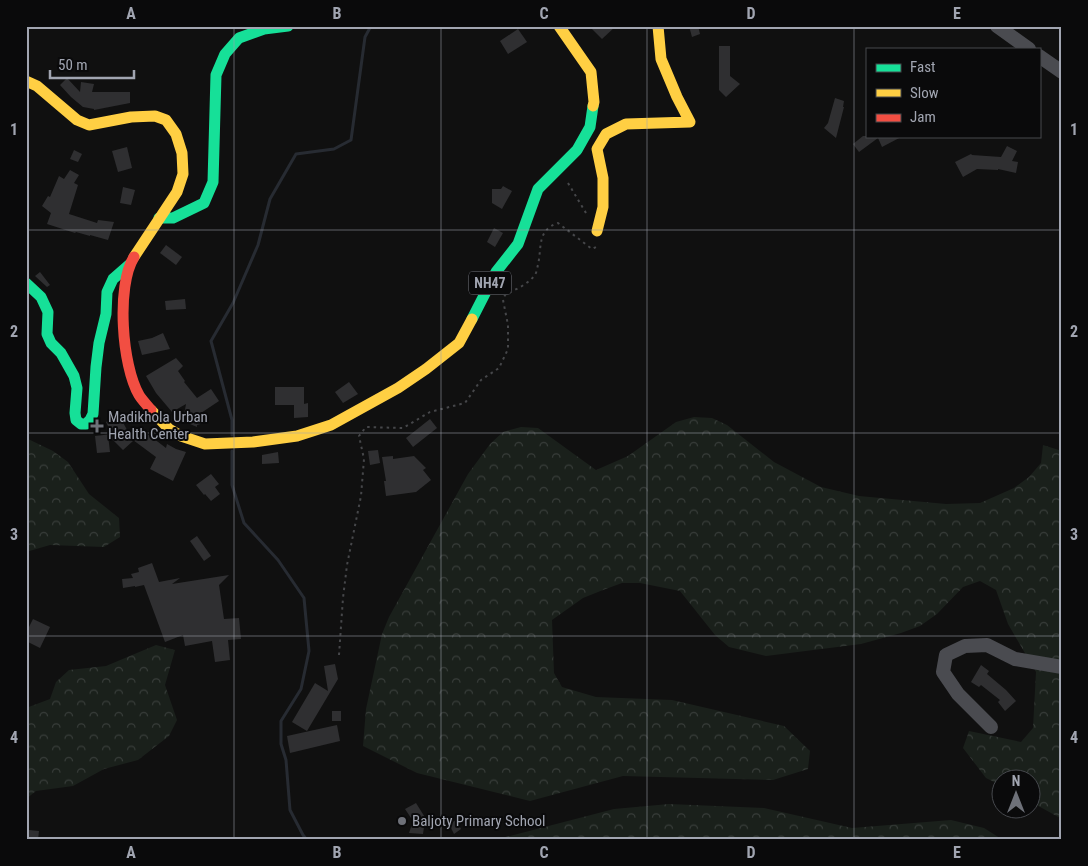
<svg xmlns="http://www.w3.org/2000/svg" width="1088" height="866" viewBox="0 0 1088 866" font-family="'Roboto Condensed',sans-serif">
<defs>
<pattern id="forest-crowns" width="20" height="18" patternUnits="userSpaceOnUse" patternTransform="scale(1.25)"><rect width="20" height="18" fill="#1a201b"/><path d="M2 6a3 3 0 1 1 6 0M12 15a3 3 0 1 1 6 0" fill="none" stroke="#383d3a"/></pattern>
</defs>
<rect width="100%" height="100%" fill="#101010"/>
<g fill="url(#forest-crowns)">
<path d="M694,417L712,418L727,425L774,462L821,487L859,496L946,504L980,503L1014,488L1029,477L1041,463L1043,445L1062,451V819L1031,802L1030,778H1000V785L986,778L963,748L969,731L1021,742L1033,728L1036,672L1008,624L996,590L980,581L963,587L937,614L920,626L901,633L861,644L766,656L729,647L715,635L680,591L640,583H622L603,590L583,598L552,620L554,673L562,687L596,697L672,700L784,726L810,751L808,769L773,780L623,776L530,801L417,773L363,746L366,709L382,634L389,617L468,474L490,444L503,432L521,427L538,428L596,470L628,456L676,422Z"/>
<path d="M26,438L53,451L68,462L89,494L119,518L120,537L104,547L50,545L26,552Z"/>
<path d="M156,645L175,650L165,685L177,720L169,736L138,760L104,769L73,786L36,791L26,799V708L50,699L56,682L69,670L106,666Z"/>
<path d="M669,804L764,808L852,828L951,820L984,828L1003,840H494L614,809Z"/>
</g>
<g fill="none" stroke-linecap="round" stroke-linejoin="round">
<g stroke="#272b32" stroke-width="3">
<path d="M232,435V420L211,341L233,303L258,245L270,199L296,154L334,149L351,140L365,37L371,26"/>
<path d="M232,451V485L244,523L278,560L304,598L309,651L301,689L281,721V744L286,760L290,810L303,835L307,840"/>
</g>
</g>
<g fill="#2f2f31">
<path d="M589,26H616L602,39Z"/>
<path d="M689,26H698L700,34L692,37Z"/>
<path d="M518,29L527,42L508,54L500,41Z"/>
<path d="M719,46H730V76L740,84L726,97L719,90Z"/>
<path d="M67,78L80,92L81,82L94,84L92,92H130V103L94,110V109L83,107L71,97L60,85Z"/>
<path d="M835,98L844,101L843,107H844L836,138L824,128L828,123Z"/>
<path d="M863,136H903L882,147L878,138L859,152L853,144Z"/>
<path d="M1007,146L1017,151L1012,161L1018,162L1016,173L998,169V170L977,169L963,177L955,162L971,154L972,155L1001,157Z"/>
<path d="M127,147L132,168L118,172L112,151Z"/>
<path d="M74,150L82,154L78,162L70,159Z"/>
<path d="M70,170L79,175L74,183L78,185L69,214L97,223L98,220L114,222L108,240L90,235V236L76,232L75,233L47,224L51,213L42,206L48,196L50,197L59,176L64,179Z"/>
<path d="M503,186L512,191L502,209L492,203V189H501Z"/>
<path d="M123,187L135,190L131,205L120,203Z"/>
<path d="M494,228L503,233L495,247L487,242Z"/>
<path d="M166,245L182,257L176,265L160,253Z"/>
<path d="M40,272L50,285L47,287L35,276Z"/>
<path d="M185,299L186,309L166,310L165,301Z"/>
<path d="M163,333L170,349L142,355L138,341L152,338Z"/>
<path d="M176,358L183,366L178,371L185,381L184,382L197,398L211,389L219,401L201,413L204,423L197,425V427L183,421L186,404L172,412L156,393L146,376Z"/>
<path d="M349,382L358,394L343,403L335,392Z"/>
<path d="M275,387H304V404L308,403V417L294,418V405H275Z"/>
<path d="M119,415L133,441L123,450L108,435L110,452L97,453L95,436L112,434L106,422Z"/>
<path d="M430,419L437,428L413,447L406,438Z"/>
<path d="M141,429L166,448L167,444L176,449L186,452L173,481L150,469L156,457L133,440Z"/>
<path d="M378,450L380,463L370,465L368,451Z"/>
<path d="M278,452L279,463L262,464V455Z"/>
<path d="M393,456V459L414,456L426,468L423,470L431,480L416,492L386,496L384,481H386L382,457Z"/>
<path d="M211,474L219,484L215,487L220,494L211,501L205,494L204,495L196,485Z"/>
<path d="M197,536L211,556L204,561L190,541Z"/>
<path d="M152,563L159,582L180,578L172,584L229,575L219,585L224,619L239,618L241,639L228,640L230,660L215,662L212,641L185,646L183,635L165,642L144,585L135,587V586L123,588L122,579L133,578L131,574L139,572L138,568Z"/>
<path d="M33,619L50,627L40,648L26,641V633Z"/>
<path d="M335,664L338,679L307,731L292,722L315,683L328,691L324,666Z"/>
<path d="M981,665L989,671L987,674L1006,690L1016,701L1005,711L998,702L1000,700L981,685L979,687L971,682Z"/>
<rect x="332" y="711" width="9" height="10"/>
<path d="M337,725L340,741L290,753L287,736Z"/>
<path d="M416,803L431,827H424L423,834L409,833L413,821L405,809Z"/>
<path d="M456,820L461,829L454,834L449,824Z"/>
<path d="M29,830L39,831L38,840H28Z"/>
</g>
<g fill="none" stroke-linecap="round" stroke-linejoin="round">
<g stroke="#46474a" stroke-width="2" stroke-dasharray="2.5 4" stroke-linecap="butt">
<path d="M568,183L586,213"/>
<path d="M339,655L343,598L347,565L361,496L364,459L359,436L366,427L403,428L430,412L465,403L481,380L499,368L508,349V325L503,300L505,295C514,290 527,285 534,276C537,273 537,268 538,265C542,246 537,230 558,223L592,249L598,246"/>
</g>
<g stroke="#4a4b50" stroke-width="14">
<path d="M997,26L1029,49"/>
<path d="M1039,56L1062,72"/>
<path d="M991,727L958,694L943,672L946,655L965,646L987,645L1015,659L1062,667"/>
</g>
<g stroke="#16e098" stroke-width="11">
<path d="M159,218H173L204,203L213,182L216,75L225,54L239,38L264,29L288,26"/>
<path d="M26,283L41,297L48,312L47,334L51,343L61,353L74,376L77,388L75,413L76,420L81,424H86L90,420L93,414L96,367L99,343L106,314L107,292L113,279L129,265"/>
<path d="M472,319L496,272L518,244L538,189L577,150L590,127L593,106"/>
</g>
<g stroke="#ffcf43" stroke-width="11">
<path d="M559,26L591,72L594,102L593,106"/>
<path d="M26,81L37,86L77,120L89,125L131,117L155,116L166,120L176,134L182,153L183,174L177,192L134,257"/>
<path d="M597,231L603,207V178L597,149L606,134L626,124L690,122L677,97L661,59L658,26"/>
<path d="M151,410L169,429L181,436L205,444L253,442L297,436L331,425L398,388L426,369L459,343L472,319"/>
</g>
<path stroke="#f24e42" stroke-width="11" d="M134,257C116,286 122,366 139,395C142,400 147,405 151,410"/>
</g>
<path fill="none" stroke="#a1a5b1" stroke-width="1" stroke-opacity="0.55" d="M234,26V840M441,26V840M647,26V840M854,26V840M26,230H1062M26,433H1062M26,636H1062"/>
<g fill="#6e7179" stroke="#0a0a0b" stroke-width="2">
<path d="M94.5 418.5h5v5h5v5h-5v5h-5v-5h-5v-5h5z"/>
<circle cx="402" cy="821" r="5"/>
</g>
<g text-anchor="middle" dominant-baseline="central" stroke-width="4" stroke-linejoin="round" paint-order="stroke">
<rect fill="#0a0a0b" stroke="#74767f" stroke-width="1" x="469" y="271.5" width="42" height="23" rx="4"/>
<g font-size="14" font-weight="bold" fill="#a1a5b1">
<text x="490" y="283">NH47</text>
</g>
<g font-size="15" fill="#a1a5b1" stroke="#0a0a0b" text-anchor="start">
<text x="108" y="417">Madikhola Urban<tspan x="108" dy="17">Health Center</tspan></text>
<text x="412" y="821">Baljoty Primary School</text>
</g>
</g>
<rect width="1088" height="866" fill="none" stroke="#0a0a0b" stroke-width="55"/>
<rect x="866" y="48" width="175" height="90" fill="#0a0a0b" stroke="#46484d"/>
<rect x="876" y="64" width="25" height="8" fill="#16e098" stroke="#46484d"/>
<text x="910" y="72" font-size="15" fill="#a1a5b1">Fast</text>
<rect x="876" y="89" width="25" height="8" fill="#ffcf43" stroke="#46484d"/>
<text x="910" y="98" font-size="15" fill="#a1a5b1">Slow</text>
<rect x="876" y="114" width="25" height="8" fill="#f24e42" stroke="#46484d"/>
<text x="910" y="122" font-size="15" fill="#a1a5b1">Jam</text>
<g transform="translate(1016 794)"><circle r="24" fill="#0a0a0b" stroke="#46484d"/>
<path d="M0-4L9 19L0 12L-9 19Z" fill="#6e7179"/>
<text y="-8" font-size="14" font-weight="bold" text-anchor="middle" fill="#a1a5b1">N</text>
</g>
<path d="M50 70v8h84v-8" fill="none" stroke="#a1a5b1" stroke-width="2.5"/>
<text x="58" y="70" font-size="15" fill="#a1a5b1" stroke="#0a0a0b" stroke-width="4" paint-order="stroke">50 m</text>
<rect x="28" y="28" width="1032" height="810" fill="none" stroke="#a1a5b1" stroke-width="2"/>
<g font-size="16" text-anchor="middle" font-weight="bold" fill="#a1a5b1">
<text x="131" y="19">A</text>
<text x="337" y="19">B</text>
<text x="544" y="19">C</text>
<text x="751" y="19">D</text>
<text x="957" y="19">E</text>
<text x="14" y="135">1</text>
<text x="1074" y="135">1</text>
<text x="14" y="337">2</text>
<text x="1074" y="337">2</text>
<text x="14" y="540">3</text>
<text x="1074" y="540">3</text>
<text x="14" y="743">4</text>
<text x="1074" y="743">4</text>
<text x="131" y="858">A</text>
<text x="337" y="858">B</text>
<text x="544" y="858">C</text>
<text x="751" y="858">D</text>
<text x="957" y="858">E</text>
</g>
</svg>
